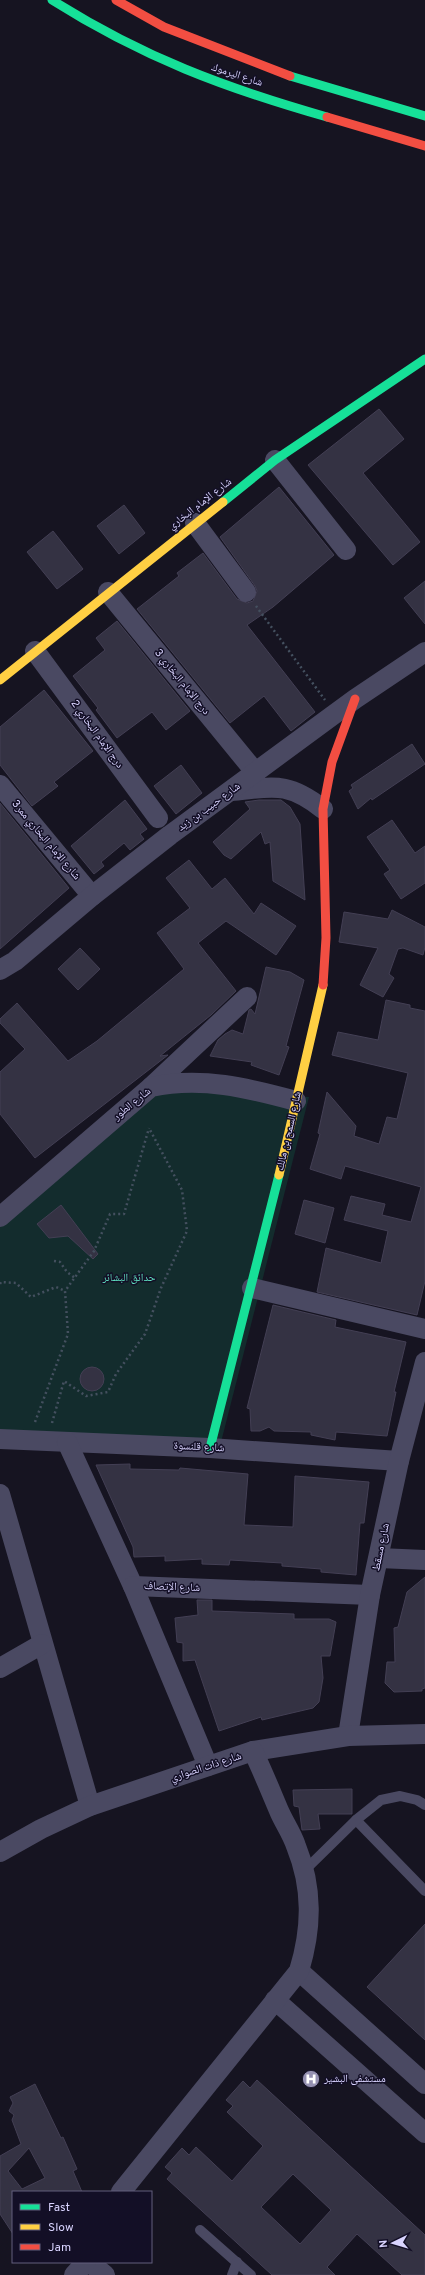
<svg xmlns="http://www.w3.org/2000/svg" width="425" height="2275" viewBox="0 0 425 2275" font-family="Overpass,'Noto Naskh Arabic',sans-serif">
<rect width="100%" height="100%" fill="#161421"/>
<path fill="#132c2d" d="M156,1086L309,1097L219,1450L0,1434V1217Z"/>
<g fill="#343243" stroke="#433f54" fill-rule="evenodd">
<path d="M379,409L404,439L363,473L420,542L393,565L308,465Z"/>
<path d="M279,487L334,555L273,607L247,625L315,712L291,731L264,696L230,723L137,609L179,576L177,573L203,553L237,599L247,603L253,601L257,591L255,586L220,537Z"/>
<path d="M124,505L145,533L119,554L97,526Z"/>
<path d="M53,531L83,569L57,589L27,552Z"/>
<path d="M425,581V624L404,598Z"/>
<path d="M117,621L190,711L166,730L152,712L117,738L96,710L98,708L73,676L105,650L96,638Z"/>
<path d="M44,690L93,751L54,782L58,786L32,806L0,765V727Z"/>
<path d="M412,744L425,764L372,800L371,798L358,809L349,791L353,788L351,785Z"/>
<path d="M181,765L202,793L176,814L154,786Z"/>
<path d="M125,800L147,829L140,834L144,839L130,850L124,843L101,862L104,866L94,874L71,846Z"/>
<path d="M259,800H281L290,807L300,824L305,900L273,881L270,842L265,844L261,832L231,859L224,855L213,842L250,809L245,802Z"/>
<path d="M0,803L69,888L0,949Z"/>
<path d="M392,820L415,853L425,846V883L401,899L384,874L390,870L367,837Z"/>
<path d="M189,860L212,889L225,878L254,914L261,903L296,926L276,955L226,921L198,943L236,991L211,1015L160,1056L168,1055L35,1158L0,1114V1072L25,1049L0,1023V1019L17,1003L68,1061L97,1041L184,969L157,933L190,908L166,878Z"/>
<path d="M392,910L425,927V947L423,955L403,948L398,949L389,974L394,978L383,997L360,985L378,948L339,942L344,912L388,919Z"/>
<path d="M80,948L100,969L78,990L58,969Z"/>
<path d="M266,967L290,972L304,980L286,1046L289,1047L279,1075L251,1065L252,1062L210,1056L218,1040L225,1034L232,1030L243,1034L249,1010L251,1009L255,1014Z"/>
<path d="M386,1000L410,1005V1008L425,1011V1281L417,1315L317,1292L326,1248L381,1263L388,1231L344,1220L351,1196L385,1204L382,1215L411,1222L421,1187L345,1166L341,1179L310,1169L320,1134L318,1133L327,1092L356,1126L354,1136L379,1144L387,1117L397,1119L408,1073L332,1055L338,1032L378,1040Z"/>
<path d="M304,1200L334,1208L325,1243L295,1234Z"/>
<path d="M61,1205L98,1254L93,1259L68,1236L49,1238L37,1224Z"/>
<path d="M273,1305L336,1320L335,1327L406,1342L394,1392H396L387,1436L336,1432L335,1440L311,1435V1432L274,1431L269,1427L260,1431H251L250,1409L247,1408Z"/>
<circle cx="92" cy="1379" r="12"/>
<path d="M130,1464V1469L179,1470L180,1468L248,1474L244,1525L293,1527L295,1476L369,1482L364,1523H360L356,1575L321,1572V1569L282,1566V1563L230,1560L229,1565L202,1564V1559L165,1561V1556L134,1557L133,1547L96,1465Z"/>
<path d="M425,1577V1688L422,1689V1691L394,1692L385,1683L387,1662H395L394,1628L398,1627L407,1592Z"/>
<path d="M197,1600H212V1611L294,1614V1619H329L336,1622L330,1656H321L323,1678L319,1702L313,1708L262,1720L261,1717L219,1731L195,1660L183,1661V1643L177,1642L175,1618L198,1615Z"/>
<path d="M352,1789V1814H318L320,1829L302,1830L299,1807L294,1806L293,1790Z"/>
<path d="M425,1924V2040L367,1987Z"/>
<path d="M257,2080L425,2235V2275H402L357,2234L327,2267L335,2275H272L167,2179L172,2173L165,2167L182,2148L189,2155L196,2147L232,2181L263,2146L227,2112L233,2106L226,2100L243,2081L250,2088ZM293,2174L331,2210L300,2244L261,2207Z"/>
<path d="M35,2084L61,2138L63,2137L77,2169L73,2171L82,2192H13V2234L0,2214V2156L21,2144L12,2120L14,2115L9,2111L13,2103L10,2097ZM29,2148L45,2178L22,2189L8,2171Z"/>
</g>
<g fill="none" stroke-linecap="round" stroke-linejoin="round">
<g stroke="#44505f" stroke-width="2.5" stroke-dasharray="2 3" stroke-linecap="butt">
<path d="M256,606L325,700"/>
<path d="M54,1261L60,1262L67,1272L75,1278"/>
<path d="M0,1284L1,1282L16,1283L31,1297L56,1287L65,1291"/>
<path d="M35,1422L68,1334L65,1291L94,1251L110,1214H124L149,1128"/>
<path d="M52,1423L64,1381L86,1396L108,1392L116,1374L145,1334L161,1288L187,1231L182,1190L149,1128"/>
</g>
<g stroke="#4a4962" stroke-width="10">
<path d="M356,1820L425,1891"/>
<path d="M304,1871L356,1820L381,1800L400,1796L417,1800L425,1805"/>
<path d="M200,2230L251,2275"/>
<path d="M232,2275L237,2262"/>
</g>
<g stroke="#4a4962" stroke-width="20">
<path d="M275,460L346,550"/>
<path d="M195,523L246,592"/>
<path d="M108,592L256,773"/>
<path d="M35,651L158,818"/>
<path d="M0,785L92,896"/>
<path d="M231,791C274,787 287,781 323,809"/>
<path d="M0,970L15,961L92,896L170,835L355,699L425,652"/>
<path d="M151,1087L247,997"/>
<path d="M0,1217L151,1087C201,1076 248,1088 296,1101"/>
<path d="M252,1288L425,1329"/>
<path d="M0,1439L210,1448L399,1461"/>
<path d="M67,1442L133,1586L370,1595"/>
<path d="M0,1494L90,1806"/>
<path d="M379,1558L425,1560"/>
<path d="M133,1586L208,1766"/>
<path d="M0,1668L42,1644"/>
<path d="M348,1736L370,1595L399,1461L425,1362"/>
<path d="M0,1852L41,1829L90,1806L253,1751L348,1736L425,1734"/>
<path d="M299,1971L425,2084"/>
<path d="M275,2000L425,2133"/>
<path d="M121,2192L299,1971C312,1928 313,1888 296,1846C292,1834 285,1824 280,1813C271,1792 263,1772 253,1751"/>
<path d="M89,2262L105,2275"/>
<path d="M74,2275L86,2262"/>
</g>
<g stroke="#16e098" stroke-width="9">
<path d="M52,0C142,57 225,88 327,117"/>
<path d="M290,76L425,116"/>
<path d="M223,502L275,460L425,359"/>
<path d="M210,1448L279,1175"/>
</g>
<g stroke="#ffcf43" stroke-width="9">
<path d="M0,680L223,502"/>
<path d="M279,1175L323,985"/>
</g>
<g stroke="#f24e42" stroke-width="9">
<path d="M116,0L164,27L290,76"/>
<path d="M327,117L425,146"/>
<path d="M323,985L326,938L323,809L332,762L355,699"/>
</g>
</g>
<defs>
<symbol id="hospital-disc" viewBox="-11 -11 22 22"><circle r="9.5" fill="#9591b1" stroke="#130f26"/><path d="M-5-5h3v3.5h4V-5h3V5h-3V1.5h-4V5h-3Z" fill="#fff"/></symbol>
</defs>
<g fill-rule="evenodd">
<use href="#hospital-disc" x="301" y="2069" width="20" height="20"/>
</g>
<g text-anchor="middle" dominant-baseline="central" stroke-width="3" stroke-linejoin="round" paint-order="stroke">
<g font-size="11" fill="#d9d4ff" stroke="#130f26">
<text transform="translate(237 75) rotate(18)">شارع اليرموك</text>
<text transform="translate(200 504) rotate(-38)">شارع الإمام البخاري</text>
<text transform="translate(182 682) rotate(51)">درج الإمام البخاري 3</text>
<text transform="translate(97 734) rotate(54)">درج الإمام البخاري 2</text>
<text transform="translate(209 807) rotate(-36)">شارع حبيب بن زيد</text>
<text transform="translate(46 840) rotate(50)">شارع الإمام البخاري ممر3</text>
<text transform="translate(132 1104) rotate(-39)">شارع الطور</text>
<text transform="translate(289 1131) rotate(-77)">شارع السمح بن مالك</text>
<text transform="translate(199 1447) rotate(3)">شارع قلنسوة</text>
<text transform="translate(381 1547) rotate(-78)">شارع مسقط</text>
<text transform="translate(172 1587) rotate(2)">شارع الإتصاف</text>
<text transform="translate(206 1767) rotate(-18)">شارع ذات الصواري</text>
</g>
<g font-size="11" fill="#5fe0c0" stroke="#130f26">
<text x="129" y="1278">حدائق البشائر</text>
</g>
<g font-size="11" fill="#d9d4ff" stroke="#130f26" text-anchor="start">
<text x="324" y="2079">مستشفى البشير</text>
</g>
</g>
<rect x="12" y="2191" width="140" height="72" fill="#130f26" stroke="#625e7d"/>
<rect x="20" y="2204" width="20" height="6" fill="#16e098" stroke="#625e7d"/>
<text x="48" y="2211" font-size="12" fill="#d9d4ff">Fast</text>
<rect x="20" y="2224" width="20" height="6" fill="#ffcf43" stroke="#625e7d"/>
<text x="48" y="2231" font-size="12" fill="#d9d4ff">Slow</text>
<rect x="20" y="2244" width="20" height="6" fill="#f24e42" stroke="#625e7d"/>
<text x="48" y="2251" font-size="12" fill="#d9d4ff">Jam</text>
<g transform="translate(393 2243) rotate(265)" stroke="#130f26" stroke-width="3" paint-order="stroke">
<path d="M0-3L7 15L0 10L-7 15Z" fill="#d9d4ff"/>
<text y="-6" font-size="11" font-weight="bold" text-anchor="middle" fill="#d9d4ff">N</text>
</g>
</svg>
